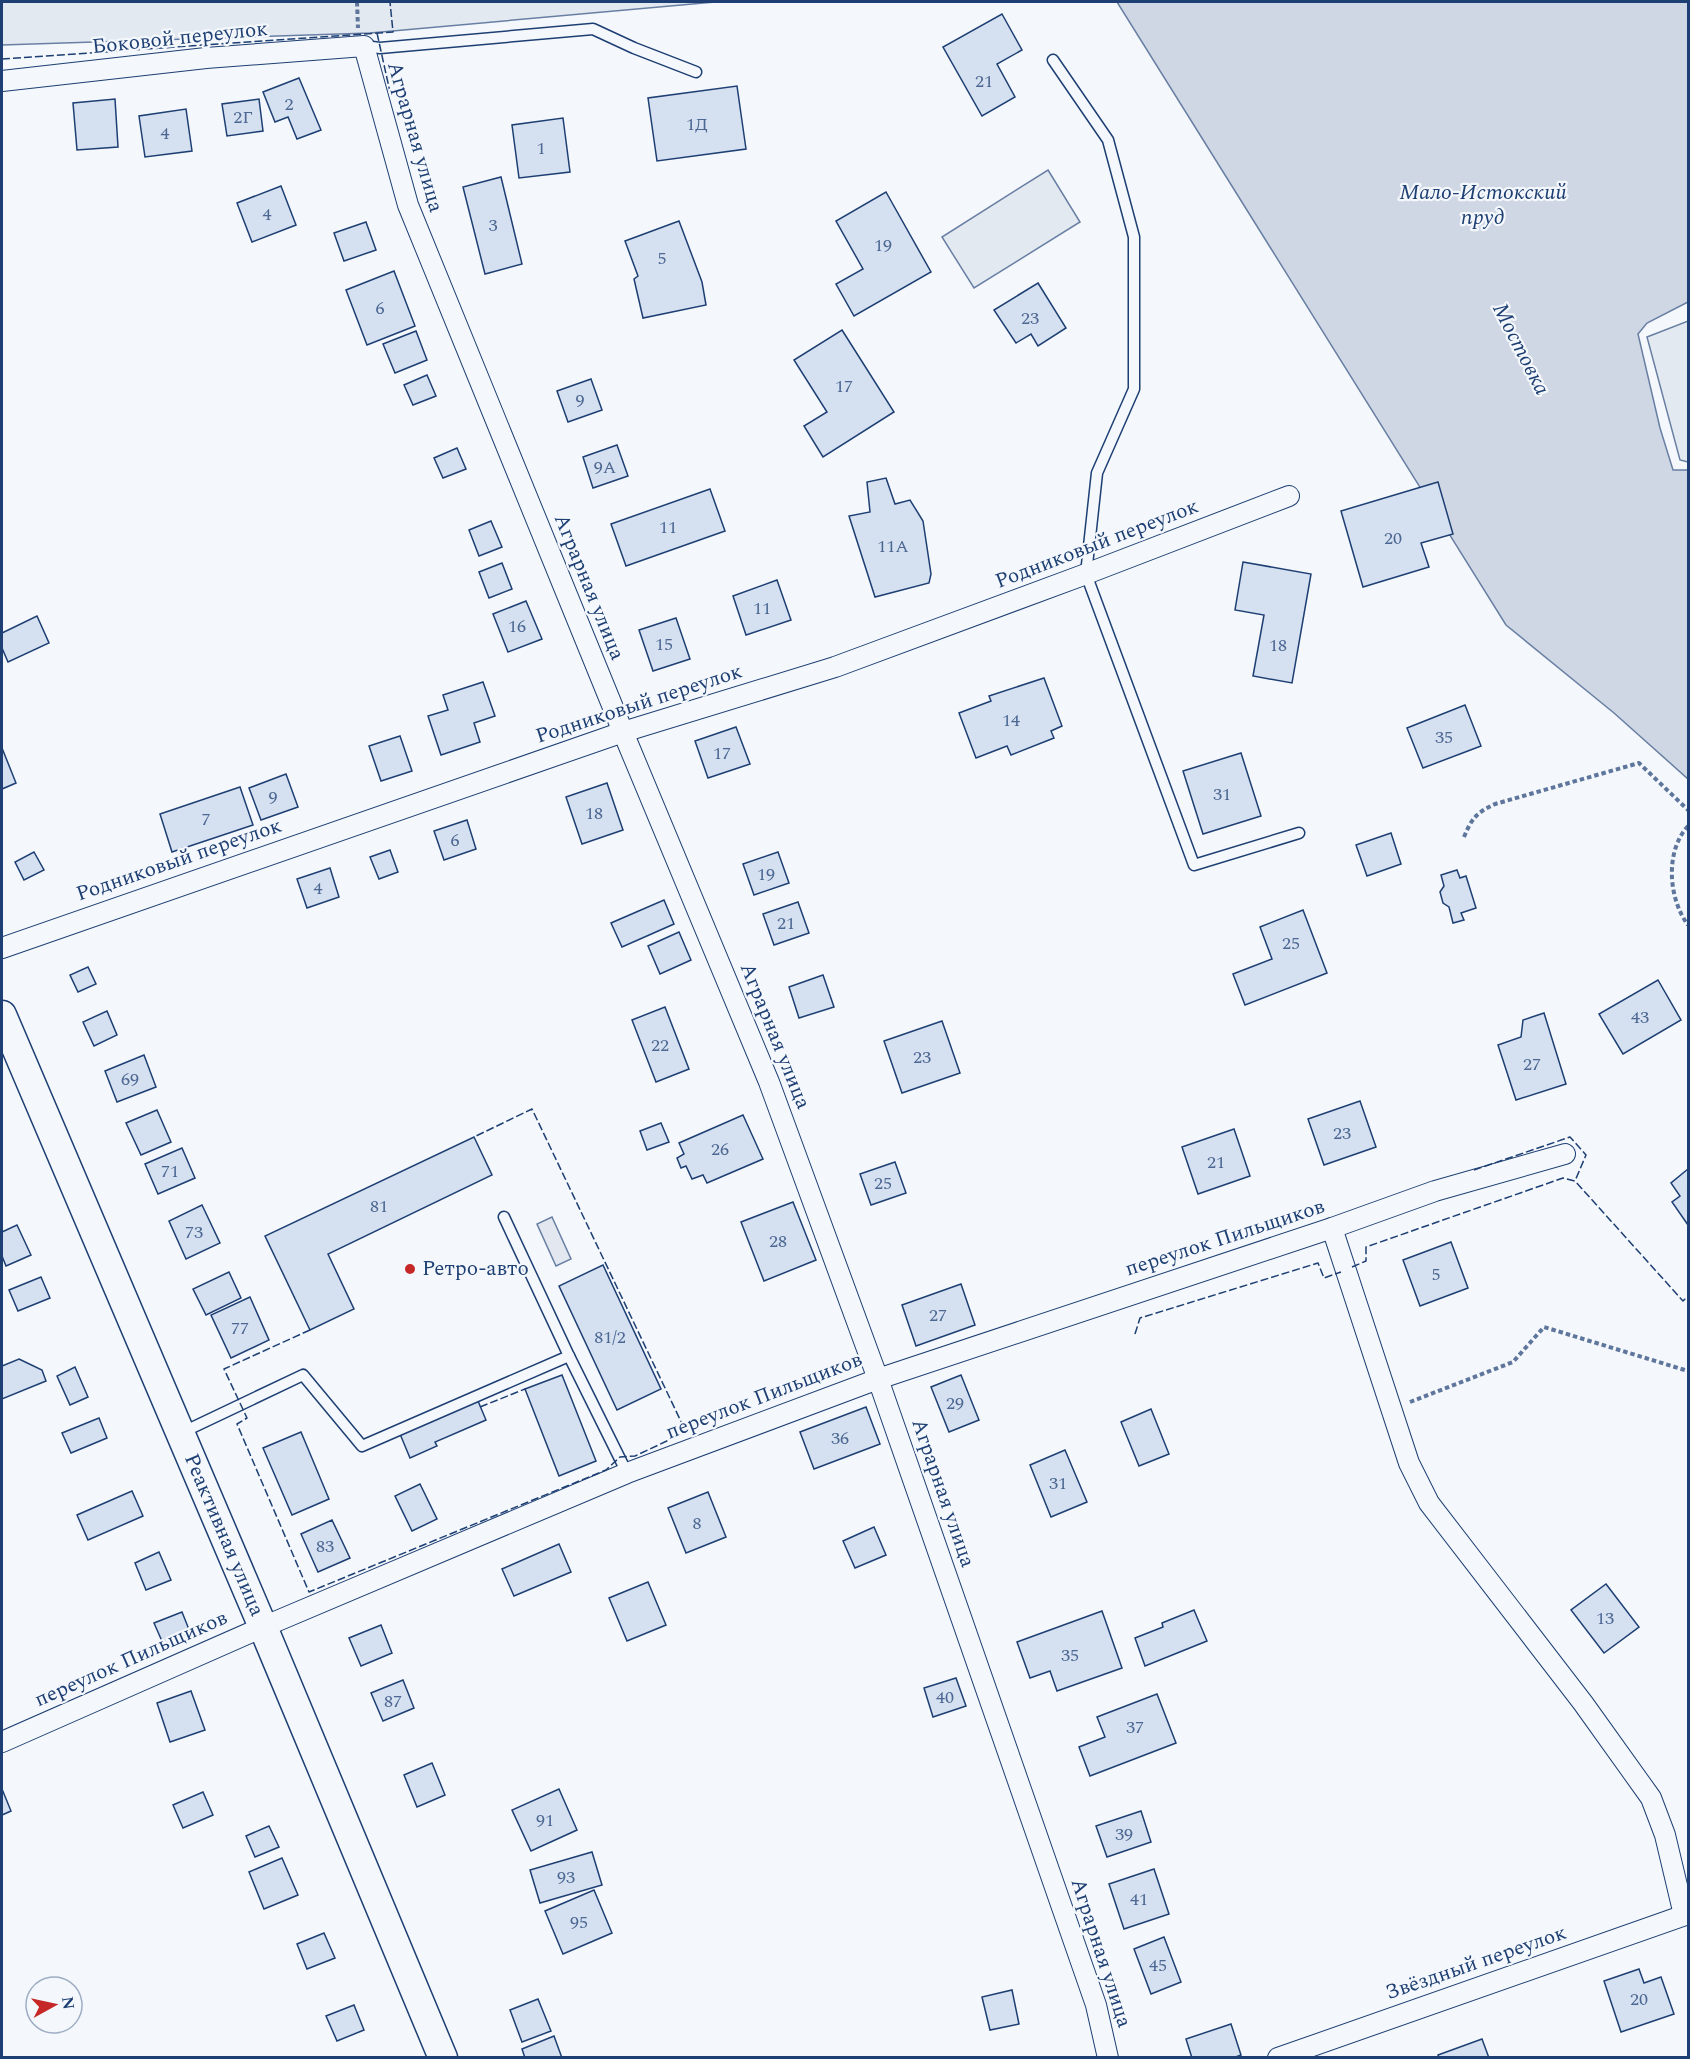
<svg xmlns="http://www.w3.org/2000/svg" width="1690" height="2059" viewBox="0 0 1690 2059" font-family="Spectral,serif">
<rect width="100%" height="100%" fill="#f4f7fb"/>
<g fill="#e3e9f0" stroke="#687fa3" stroke-width="1.5">
<path d="M2,2H715L370,33L2,45Z"/>
<path d="M1048,170L1080,222L974,288L942,237Z"/>
<path d="M1688,321V462L1680,460L1647,337Z"/>
</g>
<path fill="#e3e8f0" stroke="#687fa3" stroke-width="1.5" d="M552,1217L571,1259L556,1266L537,1224Z"/>
<path fill="#cfd7e4" stroke="#687fa3" stroke-width="1.5" d="M1117,2H1688V302L1647,323L1638,334L1660,428L1673,470H1688V779L1614,713L1506,625Z"/>
<g fill="#d5e0f0" stroke="#1d3f73" stroke-width="1.5">
<path d="M1002,14L1022,50L997,64L1015,97L982,116L943,47Z"/>
<path d="M299,78L321,130L297,139L288,117L275,122L263,92Z"/>
<path d="M737,86L746,149L657,161L648,98Z"/>
<path d="M115,99L118,147L77,150L73,103Z"/>
<path d="M259,99L263,131L227,136L222,104Z"/>
<path d="M186,109L192,151L145,157L139,116Z"/>
<path d="M563,118L570,172L519,178L512,125Z"/>
<path d="M501,177L522,264L485,274L463,187Z"/>
<path d="M281,186L296,225L252,242L237,203Z"/>
<path d="M886,192L931,272L854,316L836,284L863,269L836,221Z"/>
<path d="M679,221L702,282L706,305L643,318L634,279L638,276L625,241Z"/>
<path d="M366,222L376,250L344,261L334,233Z"/>
<path d="M394,271L415,326L367,345L346,290Z"/>
<path d="M1038,283L1066,328L1038,346L1031,334L1016,343L994,310Z"/>
<path d="M842,330L894,412L823,457L804,426L827,412L794,360Z"/>
<path d="M416,331L427,360L395,373L383,344Z"/>
<path d="M427,375L436,396L413,405L404,385Z"/>
<path d="M591,379L602,410L568,422L557,391Z"/>
<path d="M617,445L628,476L593,488L583,457Z"/>
<path d="M457,448L466,469L443,478L434,458Z"/>
<path d="M886,478L895,504L910,500L923,521L931,574L929,583L875,597L849,516L870,512L867,482Z"/>
<path d="M1438,482L1453,534L1421,543L1429,567L1363,587L1341,511Z"/>
<path d="M710,489L725,531L626,566L611,524Z"/>
<path d="M491,521L502,547L479,556L469,530Z"/>
<path d="M1243,562L1311,574L1292,683L1253,676L1264,615L1235,610Z"/>
<path d="M502,563L512,589L489,598L479,572Z"/>
<path d="M777,580L791,620L746,635L733,596Z"/>
<path d="M526,601L542,639L508,652L493,614Z"/>
<path d="M37,616L49,643L8,662L2,648V633Z"/>
<path d="M676,618L690,659L653,671L639,630Z"/>
<path d="M1044,678L1062,726L1051,731L1054,738L1011,755L1007,746L976,758L959,713L991,701L989,696Z"/>
<path d="M483,682L495,716L474,723L480,742L441,755L428,716L448,710L443,695Z"/>
<path d="M1465,705L1481,746L1423,768L1407,728Z"/>
<path d="M736,727L750,764L708,778L695,741Z"/>
<path d="M400,736L412,771L381,781L369,746Z"/>
<path d="M2,748L16,783L2,789Z"/>
<path d="M1241,753L1261,816L1203,834L1183,771Z"/>
<path d="M286,774L298,807L261,820L249,788Z"/>
<path d="M607,783L623,830L582,844L566,797Z"/>
<path d="M240,787L253,825L172,852L160,814Z"/>
<path d="M467,820L476,849L444,860L434,831Z"/>
<path d="M1391,833L1401,864L1367,876L1356,845Z"/>
<path d="M390,850L398,872L379,879L370,857Z"/>
<path d="M34,852L44,870L24,880L15,862Z"/>
<path d="M778,852L789,883L754,895L743,864Z"/>
<path d="M330,868L339,897L307,908L297,879Z"/>
<path d="M1457,870L1460,878L1466,876L1476,908L1461,913L1464,920L1453,923L1449,907L1443,903L1440,892L1444,886L1441,875Z"/>
<path d="M664,900L674,924L622,947L611,923Z"/>
<path d="M798,902L809,933L774,945L763,914Z"/>
<path d="M1303,910L1327,973L1245,1005L1233,974L1272,959L1260,927Z"/>
<path d="M679,932L691,960L660,974L648,946Z"/>
<path d="M88,967L96,984L78,992L70,975Z"/>
<path d="M823,975L834,1007L799,1018L789,987Z"/>
<path d="M1658,980L1681,1020L1623,1054L1599,1014Z"/>
<path d="M665,1007L689,1069L656,1082L632,1020Z"/>
<path d="M107,1011L117,1035L94,1046L83,1022Z"/>
<path d="M1544,1013L1566,1084L1516,1100L1498,1045L1521,1037L1523,1020Z"/>
<path d="M942,1021L960,1073L902,1093L884,1041Z"/>
<path d="M144,1055L156,1087L117,1102L105,1071Z"/>
<path d="M1360,1101L1376,1147L1324,1165L1308,1119Z"/>
<path d="M157,1110L171,1142L141,1155L126,1123Z"/>
<path d="M743,1115L763,1159L707,1183L703,1175L692,1179L686,1166L681,1168L677,1158L684,1154L679,1143Z"/>
<path d="M661,1123L669,1142L647,1150L640,1131Z"/>
<path d="M1234,1129L1250,1176L1198,1194L1182,1147Z"/>
<path d="M474,1137L492,1175L328,1254L354,1309L310,1330L265,1236Z"/>
<path d="M182,1148L195,1178L158,1194L145,1164Z"/>
<path d="M895,1162L906,1193L871,1205L860,1174Z"/>
<path d="M1688,1169V1225L1672,1202L1680,1196L1671,1183Z"/>
<path d="M793,1202L816,1260L764,1281L741,1222Z"/>
<path d="M202,1205L220,1243L186,1259L169,1221Z"/>
<path d="M17,1225L31,1255L6,1266L2,1256V1232Z"/>
<path d="M1451,1242L1468,1288L1420,1306L1403,1260Z"/>
<path d="M603,1265L661,1389L617,1410L559,1286Z"/>
<path d="M229,1272L241,1298L206,1315L193,1289Z"/>
<path d="M41,1277L50,1298L18,1311L9,1290Z"/>
<path d="M961,1284L975,1325L916,1346L902,1305Z"/>
<path d="M250,1297L269,1340L231,1358L211,1315Z"/>
<path d="M19,1359L42,1370L46,1381L2,1399V1366Z"/>
<path d="M75,1367L88,1397L70,1405L57,1376Z"/>
<path d="M562,1375L596,1461L559,1476L525,1389Z"/>
<path d="M961,1375L979,1420L949,1432L931,1387Z"/>
<path d="M478,1401L486,1420L435,1442L437,1446L410,1458L400,1434Z"/>
<path d="M866,1407L880,1444L814,1469L800,1432Z"/>
<path d="M1151,1409L1169,1454L1139,1466L1121,1422Z"/>
<path d="M99,1418L107,1438L71,1453L62,1433Z"/>
<path d="M301,1432L329,1499L292,1515L263,1448Z"/>
<path d="M1065,1450L1087,1502L1051,1517L1030,1465Z"/>
<path d="M420,1484L437,1519L412,1531L395,1496Z"/>
<path d="M132,1491L143,1516L88,1540L77,1515Z"/>
<path d="M708,1492L726,1537L686,1553L668,1508Z"/>
<path d="M332,1520L350,1558L318,1572L301,1534Z"/>
<path d="M874,1527L886,1555L855,1568L843,1541Z"/>
<path d="M559,1544L571,1572L514,1596L502,1569Z"/>
<path d="M159,1552L171,1580L146,1590L135,1563Z"/>
<path d="M648,1582L666,1625L627,1641L609,1598Z"/>
<path d="M1606,1584L1639,1627L1604,1653L1571,1610Z"/>
<path d="M1194,1610L1207,1641L1145,1666L1135,1638L1163,1627L1162,1623Z"/>
<path d="M1102,1611L1122,1668L1057,1691L1050,1671L1030,1678L1017,1642Z"/>
<path d="M182,1612L192,1637L165,1648L154,1623Z"/>
<path d="M381,1625L392,1653L361,1666L349,1638Z"/>
<path d="M956,1678L966,1706L933,1717L924,1688Z"/>
<path d="M403,1680L414,1708L383,1721L371,1693Z"/>
<path d="M191,1691L205,1730L170,1742L157,1703Z"/>
<path d="M1157,1694L1176,1743L1090,1776L1079,1747L1105,1737L1097,1717Z"/>
<path d="M432,1763L445,1795L417,1807L404,1775Z"/>
<path d="M2,1789L11,1811L2,1815Z"/>
<path d="M559,1789L577,1830L531,1851L512,1810Z"/>
<path d="M203,1792L213,1815L183,1828L173,1805Z"/>
<path d="M1141,1811L1151,1842L1107,1857L1096,1826Z"/>
<path d="M269,1826L279,1847L255,1857L246,1836Z"/>
<path d="M592,1852L602,1885L540,1903L530,1870Z"/>
<path d="M282,1858L298,1895L264,1909L249,1872Z"/>
<path d="M1154,1869L1169,1914L1124,1929L1109,1884Z"/>
<path d="M594,1890L612,1933L563,1954L545,1911Z"/>
<path d="M324,1933L335,1958L307,1969L297,1944Z"/>
<path d="M1164,1937L1181,1982L1151,1994L1134,1949Z"/>
<path d="M1639,1969L1644,1983L1661,1977L1674,2014L1621,2032L1604,1981Z"/>
<path d="M1012,1990L1019,2024L990,2030L982,1997Z"/>
<path d="M538,1999L551,2031L522,2042L510,2010Z"/>
<path d="M354,2005L364,2030L337,2041L326,2016Z"/>
<path d="M1231,2024L1241,2055L1233,2058H1192L1186,2039Z"/>
<path d="M554,2036L562,2058H525L522,2049Z"/>
<path d="M1482,2039L1489,2058H1439L1438,2055Z"/>
</g>
<g fill="none" stroke-linecap="round" stroke-linejoin="round">
<defs>
<g id="lane">
<path d="M364,46L380,48L593,29L634,48L696,72"/>
<path d="M1053,60L1108,140L1134,237V389L1097,473L1086,574L1194,865L1299,833"/>
<path d="M504,1217L569,1356L627,1473"/>
<path d="M181,1433L303,1375L362,1446L569,1356"/>
</g>
<g id="street">
<path d="M2,81L206,58L364,46L408,205L623,732L769,1082L878,1379L1096,2005L1108,2058"/>
<path d="M2,948L623,732L835,667L1086,574L1289,496"/>
<path d="M1332,1228L1409,1463L1429,1503L1583,1703L1651,1798L1665,1835L1684,1915"/>
<path d="M2,1742L263,1627L627,1473L878,1379L1332,1228L1435,1191L1565,1154"/>
<path d="M1278,2058L1688,1914"/>
</g>
<path id="secondary" d="M2,1015L263,1627L443,2058"/>
</defs>
<use href="#lane" stroke="#1d3f73" stroke-width="13"/>
<use href="#street" stroke="#1d3f73" stroke-width="22"/>
<use href="#secondary" stroke="#1d3f73" stroke-width="31"/>
<g stroke="#5e769c" stroke-width="4" stroke-dasharray="4.5 3" stroke-linecap="butt">
<path d="M357,2L358,28"/>
<path d="M1688,826C1665,851 1668,898 1688,925"/>
<path d="M1464,837C1472,818 1476,813 1495,804L1639,763L1688,810"/>
<path d="M1410,1402L1513,1362L1544,1327L1688,1371"/>
</g>
<use href="#lane" stroke="#f4f7fb" stroke-width="10"/>
<use href="#street" stroke="#f4f7fb" stroke-width="20"/>
<use href="#secondary" stroke="#f4f7fb" stroke-width="28"/>
<g stroke="#1d3f73" stroke-width="1.5" stroke-dasharray="8 3" stroke-linecap="butt">
<path d="M377,33L390,92"/>
<path d="M2,59L393,32L390,2"/>
<path d="M1474,1170L1570,1137L1586,1155L1575,1181"/>
<path d="M1352,1267L1366,1261V1247L1563,1178L1575,1181L1683,1301L1688,1296"/>
<path d="M310,1330L224,1369L247,1418L237,1424L309,1592L606,1470L620,1457L635,1456L686,1432L532,1109L474,1137"/>
<path d="M1135,1334L1140,1318L1318,1263L1324,1278L1341,1272"/>
<path d="M480,1407L525,1389"/>
</g>
</g>
<circle fill="#c62828" stroke="#f4f7fb" stroke-width="2" cx="410" cy="1269" r="6"/>
<g text-anchor="middle" dominant-baseline="central" stroke-width="4.5" stroke-linejoin="round" paint-order="stroke">
<g font-size="18" fill="#4b6792">
<text x="984" y="81">21</text>
<text x="289" y="104">2</text>
<text x="243" y="117">2Г</text>
<text x="697" y="124">1Д</text>
<text x="165" y="133">4</text>
<text x="541" y="148">1</text>
<text x="267" y="214">4</text>
<text x="493" y="225">3</text>
<text x="883" y="245">19</text>
<text x="662" y="258">5</text>
<text x="380" y="308">6</text>
<text x="1030" y="318">23</text>
<text x="844" y="386">17</text>
<text x="580" y="400">9</text>
<text x="605" y="467">9А</text>
<text x="668" y="527">11</text>
<text x="1393" y="538">20</text>
<text x="893" y="546">11А</text>
<text x="762" y="608">11</text>
<text x="517" y="626">16</text>
<text x="664" y="644">15</text>
<text x="1278" y="645">18</text>
<text x="1011" y="720">14</text>
<text x="1444" y="737">35</text>
<text x="722" y="753">17</text>
<text x="1222" y="794">31</text>
<text x="273" y="797">9</text>
<text x="594" y="813">18</text>
<text x="206" y="819">7</text>
<text x="455" y="840">6</text>
<text x="766" y="874">19</text>
<text x="318" y="888">4</text>
<text x="786" y="923">21</text>
<text x="1291" y="943">25</text>
<text x="1640" y="1017">43</text>
<text x="660" y="1045">22</text>
<text x="922" y="1057">23</text>
<text x="1532" y="1064">27</text>
<text x="130" y="1079">69</text>
<text x="1342" y="1133">23</text>
<text x="720" y="1149">26</text>
<text x="1216" y="1162">21</text>
<text x="170" y="1171">71</text>
<text x="883" y="1183">25</text>
<text x="379" y="1206">81</text>
<text x="194" y="1232">73</text>
<text x="778" y="1241">28</text>
<text x="1436" y="1274">5</text>
<text x="938" y="1315">27</text>
<text x="240" y="1328">77</text>
<text x="610" y="1337">81/2</text>
<text x="955" y="1403">29</text>
<text x="840" y="1438">36</text>
<text x="1058" y="1483">31</text>
<text x="697" y="1523">8</text>
<text x="325" y="1546">83</text>
<text x="1605" y="1618">13</text>
<text x="1070" y="1655">35</text>
<text x="945" y="1697">40</text>
<text x="393" y="1701">87</text>
<text x="1135" y="1727">37</text>
<text x="545" y="1820">91</text>
<text x="1124" y="1834">39</text>
<text x="566" y="1877">93</text>
<text x="1139" y="1899">41</text>
<text x="579" y="1922">95</text>
<text x="1158" y="1965">45</text>
<text x="1639" y="1999">20</text>
</g>
<g font-size="21" fill="#1d3f73" stroke="#f4f7fb">
<text transform="translate(180 38) rotate(-6)">Боковой переулок</text>
<text transform="translate(415 137) rotate(74)">Аграрная улица</text>
<text transform="translate(1097 544) rotate(-21)">Родниковый переулок</text>
<text transform="translate(589 587) rotate(68)">Аграрная улица</text>
<text transform="translate(639 704) rotate(-18)">Родниковый переулок</text>
<text transform="translate(179 860) rotate(-19)">Родниковый переулок</text>
<text transform="translate(775 1036) rotate(68)">Аграрная улица</text>
<text transform="translate(1225 1238) rotate(-18)">переулок Пильщиков</text>
<text transform="translate(764 1396) rotate(-21)">переулок Пильщиков</text>
<text transform="translate(943 1493) rotate(71)">Аграрная улица</text>
<text transform="translate(224 1535) rotate(67)">Реактивная улица</text>
<text transform="translate(131 1659) rotate(-24)">переулок Пильщиков</text>
<text transform="translate(1101 1953) rotate(72)">Аграрная улица</text>
<text transform="translate(1476 1963) rotate(-19)">Звёздный переулок</text>
</g>
<g font-size="21" fill="#1d3f73" stroke="#f4f7fb" text-anchor="start">
<text x="422" y="1269">Ретро-авто</text>
</g>
<g font-size="22" font-style="italic" fill="#1d3f73" stroke="#f4f7fb">
<text x="1483" y="192">Мало-Истокский<tspan x="1483" dy="25">пруд</tspan></text>
<text transform="translate(1521 349) rotate(63)">Мостовка</text>
</g>
</g>
<rect width="1690" height="2059" fill="none" stroke="#1d3f73" stroke-width="6"/>
<g transform="translate(54 2005) rotate(82)"><circle r="28" fill="#f4f7fb" stroke="#9eadc5" stroke-width="1.5"/>
<path d="M0-4.5L10 22L0 15L-10 22Z" fill="#c62828"/>
<text y="-9" font-size="16" font-weight="bold" text-anchor="middle" fill="#1d3f73">N</text>
</g>
</svg>
